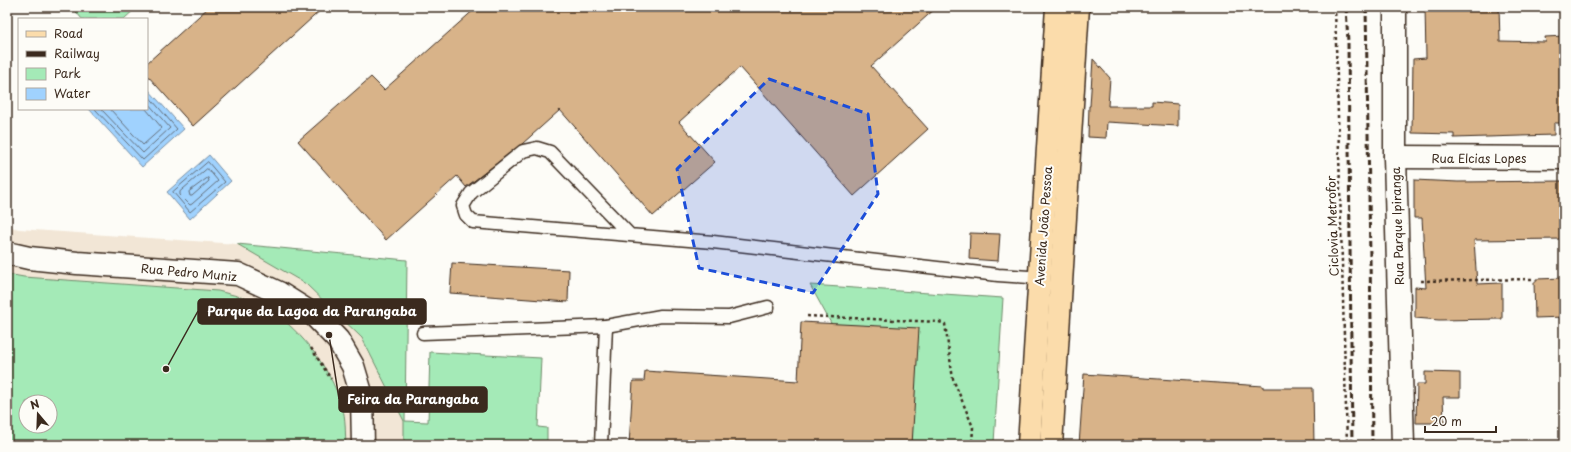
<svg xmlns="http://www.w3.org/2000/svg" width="1571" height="452" viewBox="0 0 1571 452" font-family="'Playpen Sans',sans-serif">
<rect width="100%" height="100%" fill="#fdfcf7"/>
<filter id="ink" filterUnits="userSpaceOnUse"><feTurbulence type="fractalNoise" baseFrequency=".025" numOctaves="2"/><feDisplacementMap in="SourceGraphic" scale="8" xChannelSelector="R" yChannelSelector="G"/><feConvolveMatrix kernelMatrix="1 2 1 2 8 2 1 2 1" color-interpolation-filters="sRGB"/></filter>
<g filter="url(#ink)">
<path fill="#f2e6d6" d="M7,226L19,229L237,244L306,284L362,338L405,421L404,445H346L345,428L332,380L308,344L277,317L218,291L24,277L7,274Z"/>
<g fill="#a4eab7" stroke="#708a6a" fill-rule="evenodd">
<path d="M72,7H137L124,19H82Z"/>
<path d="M237,244L407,260L405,421L428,422L430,352L541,358L538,427L547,428V445H404V421L362,338L306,284Z"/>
<path d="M7,274L24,277L218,291C233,295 248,298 262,305C297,325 330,366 342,406C346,418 345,432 346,445H7ZM26,402H50V426H26Z"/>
<path d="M810,285L1003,298L994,443L970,442L969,445H898Z"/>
</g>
<g fill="#a0d2fe" stroke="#788fa4">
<path d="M147,88L184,129L142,167L89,109H147Z"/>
<path d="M209,155L231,181L190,219L167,192Z"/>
</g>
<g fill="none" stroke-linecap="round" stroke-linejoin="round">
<g stroke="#636d78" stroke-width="1">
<path d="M95,109L143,160L177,129L147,94"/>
<path d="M101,109L143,153L170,128L147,102"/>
<path d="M110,109L143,145L162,128L146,109"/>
<path d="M208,162L225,182L190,212L173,192Z"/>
<path d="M207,169L209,170L218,181L192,204L190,205L180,195V192Z"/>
<path d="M208,178L209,181L192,196H190L189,192Z"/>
</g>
</g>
<g fill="#d8b389" stroke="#3b2a1e">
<path d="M209,7H324L193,126L147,75V63Z"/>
<path d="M477,7H937L871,66L928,129L854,196L740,67L679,122L715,162L653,216L560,110L522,144L466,187L457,176L386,240L298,141L371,77L384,90Z"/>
<path d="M1425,7H1499L1500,41L1546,42L1545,37L1564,36V123H1554V135L1454,138V134L1412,133L1413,59L1426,58Z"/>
<path d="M1093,59L1110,78L1108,106H1152V102L1178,104V126L1107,122L1106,138L1088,137L1089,106H1090Z"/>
<path d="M1414,180L1458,182L1564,181V239L1474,240L1477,284L1502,283V319L1439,320L1415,318V287L1426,288L1422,218H1414Z"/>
<path d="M970,233L1000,234L998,261L969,259Z"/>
<path d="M452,263L569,270L568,302L450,293Z"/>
<path d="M1564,278V317L1535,318L1534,282H1536V279Z"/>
<path d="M801,322L919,328L912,445H629L633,381H644L645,371L798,381Z"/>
<path d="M1425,372L1460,373V397H1443L1444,423H1416L1417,384H1425Z"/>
<path d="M1084,374L1263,386V388H1313L1314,445H1079Z"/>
</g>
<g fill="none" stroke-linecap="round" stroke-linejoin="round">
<defs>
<g id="lane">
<path d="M629,234L550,152L537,148L523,151L471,193L463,206L466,215L473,222L713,242L998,275L1044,278"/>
<path d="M423,333L606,326"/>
<path d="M601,445L606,326L661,316L729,317L768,307"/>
</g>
<g id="street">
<path d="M1395,7V157L1403,445"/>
<path d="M1395,157L1564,158"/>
<path d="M7,253L29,258L77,263L238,274L279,293L314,315L338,340L353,366L362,396L363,445"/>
</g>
<g id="primary">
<path d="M1029,445L1057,7"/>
<path d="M1051,445L1078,7"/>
</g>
</defs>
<use href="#lane" stroke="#3b2a1e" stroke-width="15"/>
<use href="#street" stroke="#3b2a1e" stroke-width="25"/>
<use href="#primary" stroke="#3b2a1e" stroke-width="25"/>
<g stroke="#3b2a1e" stroke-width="2.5" stroke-dasharray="3 3" stroke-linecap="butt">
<path d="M1335,7L1347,445"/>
<path d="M1421,281L1532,279"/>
<path d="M807,316L939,322L945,324L953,379L973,427L972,445"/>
<path d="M311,348L331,379"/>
</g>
<use href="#lane" stroke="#fdfcf7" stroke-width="12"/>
<use href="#street" stroke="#fdfcf7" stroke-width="22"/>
<use href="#primary" stroke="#fbdcab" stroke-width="22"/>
<g stroke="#3b2a1e" stroke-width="3" stroke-dasharray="6 3" stroke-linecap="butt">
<path d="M1346,7L1348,42L1352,445"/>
<path d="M1366,7L1371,321L1372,445"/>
</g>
</g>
</g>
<path fill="#1d4ed8" fill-opacity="0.2" stroke="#1d4ed8" stroke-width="3" stroke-dasharray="8 5" stroke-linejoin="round" d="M769,79L868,114L878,194L813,293L699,268L677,169Z"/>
<g text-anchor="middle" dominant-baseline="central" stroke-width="4" stroke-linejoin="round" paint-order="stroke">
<g font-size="12" fill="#3b2a1e" stroke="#fdfcf7">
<text x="1479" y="158">Rua Elcias Lopes</text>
<text transform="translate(1043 226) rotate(-86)">Avenida João Pessoa</text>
<text transform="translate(1332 226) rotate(-92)">Ciclovia Metrofor</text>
<text transform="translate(1397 226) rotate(-92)">Rua Parque Ipiranga</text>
<text transform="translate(189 272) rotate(5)">Rua Pedro Muniz</text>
</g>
</g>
<path fill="none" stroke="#3b2a1e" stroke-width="1.5" d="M166 369L198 311M329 335L339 399"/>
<g fill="#3b2a1e" stroke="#fdfcf7" stroke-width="1.5">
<circle cx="166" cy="369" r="4"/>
<circle cx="329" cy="335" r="4"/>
</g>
<g fill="#3b2a1e" stroke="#3b2a1e" stroke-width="1.5">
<rect x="198" y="299" width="228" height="25" rx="4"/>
<rect x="339" y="387" width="148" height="25" rx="4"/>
</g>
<g font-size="13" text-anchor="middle" font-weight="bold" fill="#fff">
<text x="312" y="316">Parque da Lagoa da Parangaba</text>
<text x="413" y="404">Feira da Parangaba</text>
</g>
<rect width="1571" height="452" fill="none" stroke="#fdfcf7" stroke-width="24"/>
<rect x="12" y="12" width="1547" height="428" fill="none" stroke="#3b2a1e" stroke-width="1.5" filter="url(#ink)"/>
<rect x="18" y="18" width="130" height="92" fill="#fdfcf7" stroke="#afa8a0"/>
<rect x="26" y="31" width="20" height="6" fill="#fbdcab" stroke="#afa8a0"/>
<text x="54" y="38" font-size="12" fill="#3b2a1e">Road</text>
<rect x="26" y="51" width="20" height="6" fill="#3b2a1e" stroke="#afa8a0"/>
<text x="54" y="58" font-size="12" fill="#3b2a1e">Railway</text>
<rect x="26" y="68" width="20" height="12" fill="#a4eab7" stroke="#afa8a0"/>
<text x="54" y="78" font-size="12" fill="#3b2a1e">Park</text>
<rect x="26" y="88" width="20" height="12" fill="#a0d2fe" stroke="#afa8a0"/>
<text x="54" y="98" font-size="12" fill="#3b2a1e">Water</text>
<g transform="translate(38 414) rotate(341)"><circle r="19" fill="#fdfcf7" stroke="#afa8a0"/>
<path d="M0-3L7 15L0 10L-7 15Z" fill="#3b2a1e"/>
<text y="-6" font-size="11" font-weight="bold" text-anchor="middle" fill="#3b2a1e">N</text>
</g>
<path d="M1425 426v6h71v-6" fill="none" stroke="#3b2a1e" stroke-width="2"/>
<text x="1431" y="426" font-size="12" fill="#3b2a1e" stroke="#fdfcf7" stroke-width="3" paint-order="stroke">20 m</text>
</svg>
